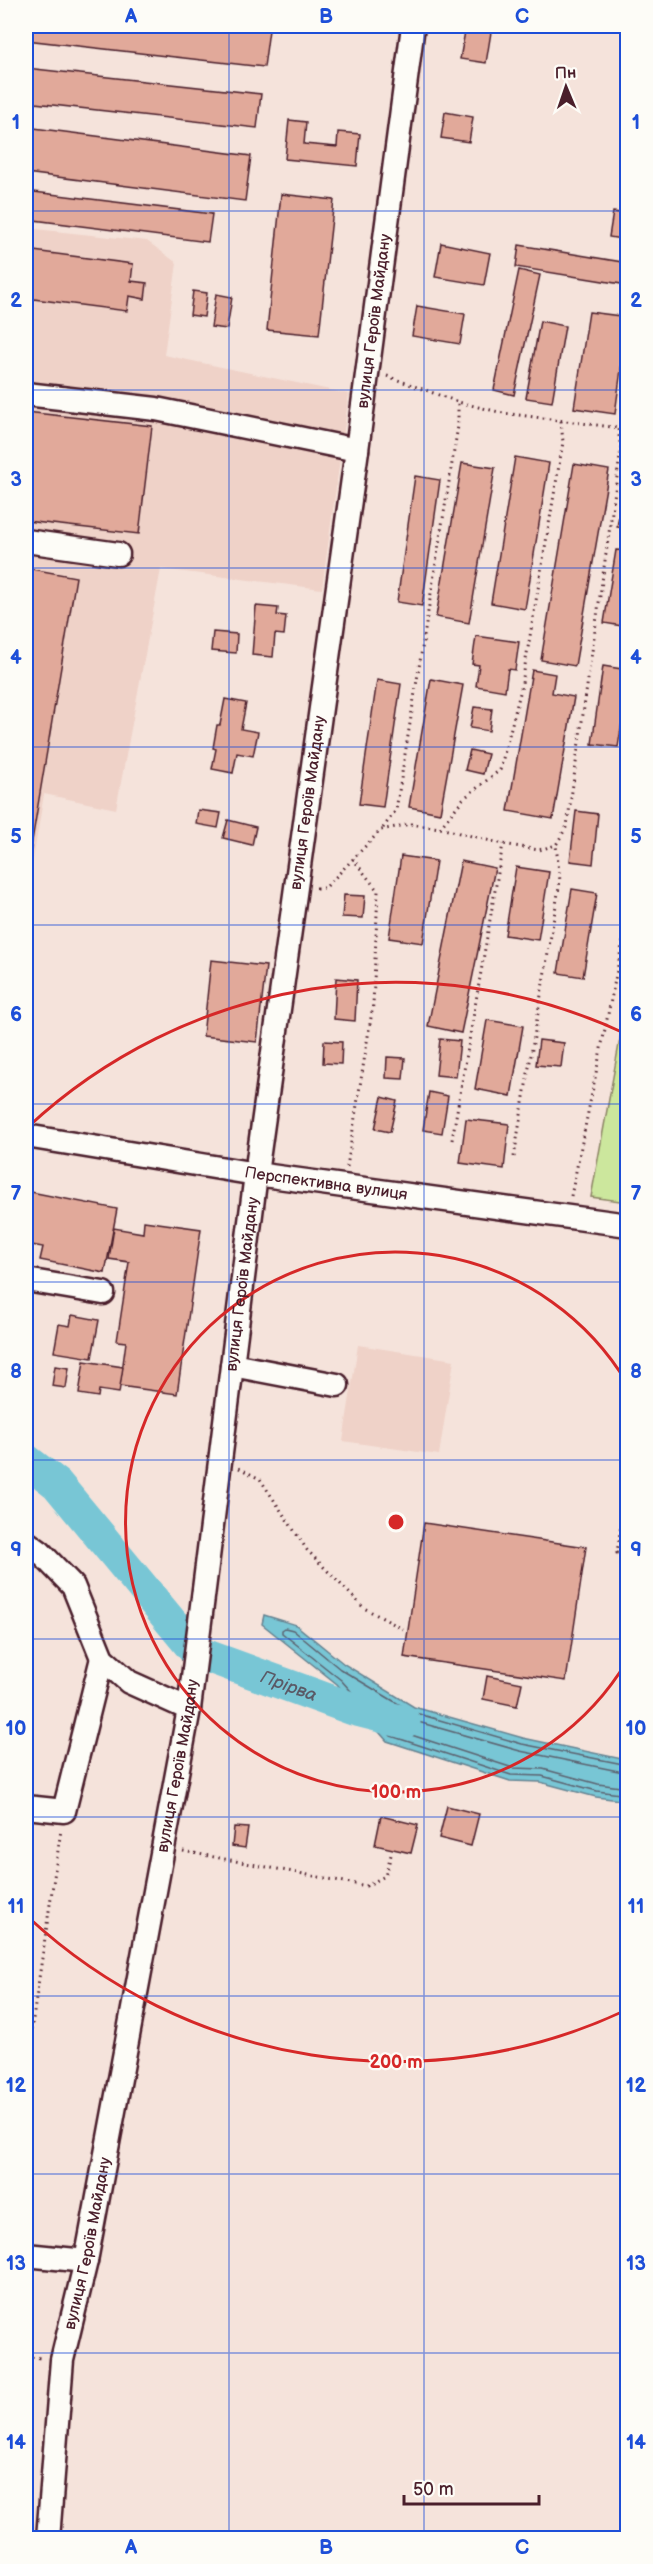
<svg xmlns="http://www.w3.org/2000/svg" width="653" height="2564" viewBox="0 0 653 2564" font-family="'Balsamiq Sans',sans-serif">
<rect width="100%" height="100%" fill="#f5e3db"/>
<filter id="ink" filterUnits="userSpaceOnUse"><feTurbulence type="fractalNoise" baseFrequency=".0167" numOctaves="2"/><feDisplacementMap in="SourceGraphic" scale="12" xChannelSelector="R" yChannelSelector="G"/><feConvolveMatrix kernelMatrix="1 2 1 2 8 2 1 2 1" color-interpolation-filters="sRGB"/></filter>
<g filter="url(#ink)">
<g fill="#efd2c8">
<path d="M26,228L147,241L177,263L164,355L349,394L322,589L161,569L116,809L44,794L26,902Z"/>
<path d="M358,1345L454,1360L439,1455L343,1441Z"/>
</g>
<path fill="#cce79d" stroke="#8b8364" stroke-width="1.5" d="M622,1028H628L627,1202L591,1197Z"/>
<path fill="#78c6d5" stroke="#668391" stroke-width="1.5" d="M264,1615L296,1625L344,1664L414,1707L523,1738L627,1760V1801L596,1797L540,1782L510,1781L387,1741L337,1684L262,1624Z"/>
<g fill="none" stroke-linecap="round" stroke-linejoin="round">
<g stroke="#5c626f" stroke-width="1.5">
<path d="M628,1765L522,1744L412,1712L340,1669L293,1630L285,1628L282,1630V1633L341,1680L391,1736L511,1775L542,1776L597,1791L628,1795"/>
<path d="M628,1773L520,1751L411,1720L376,1700L372,1702L396,1730L513,1768L543,1769L598,1784L628,1788"/>
</g>
<path stroke="#78c6d5" stroke-width="33" id="s1" d="M26,1460L57,1484L196,1652L353,1709L404,1722"/>
</g>
<g fill="#e1a99a" stroke="#4a1f2b" stroke-width="1.5">
<path d="M26,26H228L269,30L264,67L26,40Z"/>
<path d="M466,26H492L486,63L460,59Z"/>
<path d="M26,68L261,94L257,128L26,102Z"/>
<path d="M445,112L473,117L469,142L441,138Z"/>
<path d="M289,120L306,122L304,144L337,147L338,132L360,134L357,166L285,159Z"/>
<path d="M26,127L251,156L245,201L26,173Z"/>
<path d="M26,191L212,214L208,242L26,219Z"/>
<path d="M281,194L334,200L319,335L267,330Z"/>
<path d="M613,212L628,214V240L609,237Z"/>
<path d="M441,243L490,253L484,285L435,277Z"/>
<path d="M519,245L628,263V285L516,267Z"/>
<path d="M26,250L133,264L131,281L147,283L145,299L129,296L127,311L26,298Z"/>
<path d="M519,270L540,275L514,395L494,390Z"/>
<path d="M193,291L207,293L204,317L190,315Z"/>
<path d="M216,294L232,297L227,329L211,327Z"/>
<path d="M417,306L465,314L460,344L412,336Z"/>
<path d="M589,312L628,317L615,414L574,408Z"/>
<path d="M540,321L565,326L552,402L526,398Z"/>
<path d="M26,412L152,426L139,534L26,521Z"/>
<path d="M515,457L549,463L525,609L491,603Z"/>
<path d="M462,463L495,468L469,623L436,617Z"/>
<path d="M574,464L609,470L575,666L541,660Z"/>
<path d="M415,476L440,480L422,606L397,602Z"/>
<path d="M624,486L628,487V529L617,527Z"/>
<path d="M616,550L628,551V627L604,623Z"/>
<path d="M26,568L76,577L26,877Z"/>
<path d="M256,606L278,608L277,615L286,616L284,635L275,634L273,657L252,655Z"/>
<path d="M213,632L237,634L236,653L211,651Z"/>
<path d="M476,636L519,642L515,670L508,669L505,691L476,686L479,665L472,664Z"/>
<path d="M603,666L628,670V685L618,747L592,744Z"/>
<path d="M532,670L555,674L552,693L574,697L553,819L508,811Z"/>
<path d="M431,679L463,685L440,813L409,807Z"/>
<path d="M377,680L401,684L383,807L359,804Z"/>
<path d="M225,699L246,703L241,729L258,732L253,756L237,753L233,773L212,769L216,749L213,748L217,725H220Z"/>
<path d="M474,707L492,709L489,731L470,728Z"/>
<path d="M470,750L488,754L483,774L465,770Z"/>
<path d="M198,810L221,813L218,828L196,824Z"/>
<path d="M576,811L598,814L593,864L570,861Z"/>
<path d="M228,820L256,827L252,845L223,838Z"/>
<path d="M401,856L436,861L423,943L389,938Z"/>
<path d="M461,861L495,868L461,1033L428,1026Z"/>
<path d="M516,867L549,872L538,940L505,935Z"/>
<path d="M572,889L597,893L583,977L558,973Z"/>
<path d="M344,895L365,896L363,918L342,917Z"/>
<path d="M211,960L266,966L257,1042L203,1036Z"/>
<path d="M336,978L357,980L355,1021L334,1019Z"/>
<path d="M487,1020L523,1026L511,1096L475,1089Z"/>
<path d="M440,1039L460,1041L456,1077L436,1075Z"/>
<path d="M539,1040L564,1043L561,1067L536,1065Z"/>
<path d="M324,1041L342,1042L341,1064L323,1063Z"/>
<path d="M387,1057L405,1058L403,1079L386,1078Z"/>
<path d="M429,1092L448,1096L442,1133L423,1130Z"/>
<path d="M382,1097L397,1101L390,1132L375,1129Z"/>
<path d="M466,1119L509,1124L504,1169L460,1163Z"/>
<path d="M26,1191L117,1209L105,1273L40,1260L43,1247L26,1244Z"/>
<path d="M144,1221L201,1229L177,1394L120,1386L126,1342L117,1341L129,1262L109,1259L114,1228L143,1233Z"/>
<path d="M72,1315L99,1320L92,1358L54,1352L59,1324L70,1326Z"/>
<path d="M84,1361L123,1367L119,1393L99,1390L98,1397L79,1394Z"/>
<path d="M55,1366L69,1368L66,1388L52,1386Z"/>
<path d="M424,1523L586,1547L566,1681L404,1657Z"/>
<path d="M487,1676L522,1683L517,1706L483,1699Z"/>
<path d="M447,1806L479,1814L471,1846L439,1838Z"/>
<path d="M381,1816L418,1825L411,1853L375,1845Z"/>
<path d="M234,1827L248,1828L245,1848L232,1846Z"/>
</g>
<g fill="none" stroke-linecap="round" stroke-linejoin="round">
<defs>
<g id="minor">
<path d="M26,394L156,409L357,450"/>
<path d="M26,541L118,554"/>
<path id="s2" d="M26,1136L256,1174L628,1225"/>
<path d="M26,1280L103,1293"/>
<path d="M232,1365L337,1385"/>
<path d="M26,1542L40,1552L73,1586L102,1658L129,1682L189,1709"/>
<path d="M26,1807L64,1811L102,1658"/>
<path d="M26,2255L86,2261"/>
<path id="s3" d="M48,2538L62,2360L86,2261L189,1709L256,1174L357,450L413,26"/>
</g>
</defs>
<use href="#minor" stroke="#4a1f2b" stroke-width="27"/>
<g stroke="#4a1f2b" stroke-width="3" stroke-dasharray="1.5 4.5" stroke-linecap="butt">
<path d="M387,376L458,402L503,413L628,429"/>
<path d="M383,828L396,810L458,426V402"/>
<path d="M440,828L463,799L500,770L521,689L563,442L561,421"/>
<path d="M316,888H325L381,830L410,824L440,828L503,844L539,850L556,845L567,826L621,449L618,429"/>
<path d="M452,1140L503,844"/>
<path d="M514,1157L560,881L556,845"/>
<path d="M347,1167L373,1005L378,891L353,859"/>
<path d="M571,1196L628,916"/>
<path d="M239,1468L260,1479L307,1550L364,1608L403,1629"/>
<path d="M628,1475L617,1553L628,1554"/>
<path d="M183,1851L366,1886L385,1876L391,1855"/>
<path d="M26,2066L61,1830"/>
<path d="M26,2357L42,2358"/>
</g>
<use href="#minor" stroke="#fdfcf7" stroke-width="22"/>
</g>
</g>
<path fill="none" stroke="#1d4ed8" stroke-width="1.5" stroke-opacity="0.55" d="M229,26V2538M424,26V2538M26,211H628M26,390H628M26,568H628M26,747H628M26,925H628M26,1104H628M26,1282H628M26,1460H628M26,1639H628M26,1817H628M26,1996H628M26,2174H628M26,2353H628"/>
<g fill="none" stroke="#d62828" stroke-width="3">
<path d="M627 1661A270 270 0 1 1 627 1383"/>
<path d="M624 2011A540 540 0 0 1 28 1917M28 1127A540 540 0 0 1 624 1033"/>
</g>
<g text-anchor="middle" dominant-baseline="central" stroke-width="4.5" stroke-linejoin="round" paint-order="stroke">
<g font-size="16" fill="#4a1f2b" stroke="#fdfcf7">
<text stroke="none"><textPath href="#s3" startOffset="2242">вулиця Героїв Майдану</textPath></text>
<text stroke="none"><textPath href="#s3" startOffset="1756">вулиця Героїв Майдану</textPath></text>
<text stroke="none"><textPath href="#s2" startOffset="304">Перспективна вулиця</textPath></text>
<text stroke="none"><textPath href="#s3" startOffset="1270">вулиця Героїв Майдану</textPath></text>
<text stroke="none"><textPath href="#s3" startOffset="784">вулиця Героїв Майдану</textPath></text>
<text stroke="none"><textPath href="#s3" startOffset="298">вулиця Героїв Майдану</textPath></text>
</g>
<g font-size="18" font-style="italic" fill="#5a5966" stroke="#fdfcf7">
<text stroke="none"><textPath href="#s1" startOffset="356">Прірва</textPath></text>
</g>
</g>
<circle cx="396" cy="1522" r="9" fill="#d62828" stroke="#fdfcf7" stroke-width="3"/>
<g font-size="18" text-anchor="middle" font-weight="bold" fill="#d62828" stroke="#fdfcf7" stroke-width="4.5" stroke-linejoin="round" paint-order="stroke">
<text x="396" y="1798">100 m</text>
<text x="396" y="2068">200 m</text>
</g>
<rect width="653" height="2564" fill="none" stroke="#fdfcf7" stroke-width="66"/>
<g transform="translate(566 87) rotate(358)" stroke="#fdfcf7" stroke-width="4.5" paint-order="stroke">
<path d="M0-4.5L10 22L0 15L-10 22Z" fill="#4a1f2b"/>
<text y="-9" font-size="16" font-weight="bold" text-anchor="middle" fill="#4a1f2b">Пн</text>
</g>
<path d="M404 2495v9h135v-9" fill="none" stroke="#4a1f2b" stroke-width="3"/>
<text x="413" y="2495" font-size="18" fill="#4a1f2b" stroke="#fdfcf7" stroke-width="4.5" paint-order="stroke">50 m</text>
<rect x="33" y="33" width="587" height="2498" fill="none" stroke="#1d4ed8" stroke-width="2"/>
<g font-size="20" text-anchor="middle" font-weight="bold" fill="#1d4ed8">
<text x="131" y="23">A</text>
<text x="326" y="23">B</text>
<text x="522" y="23">C</text>
<text x="16" y="129">1</text>
<text x="636" y="129">1</text>
<text x="16" y="307">2</text>
<text x="636" y="307">2</text>
<text x="16" y="486">3</text>
<text x="636" y="486">3</text>
<text x="16" y="664">4</text>
<text x="636" y="664">4</text>
<text x="16" y="843">5</text>
<text x="636" y="843">5</text>
<text x="16" y="1021">6</text>
<text x="636" y="1021">6</text>
<text x="16" y="1200">7</text>
<text x="636" y="1200">7</text>
<text x="16" y="1378">8</text>
<text x="636" y="1378">8</text>
<text x="16" y="1556">9</text>
<text x="636" y="1556">9</text>
<text x="16" y="1735">10</text>
<text x="636" y="1735">10</text>
<text x="16" y="1913">11</text>
<text x="636" y="1913">11</text>
<text x="16" y="2092">12</text>
<text x="636" y="2092">12</text>
<text x="16" y="2270">13</text>
<text x="636" y="2270">13</text>
<text x="16" y="2449">14</text>
<text x="636" y="2449">14</text>
<text x="131" y="2554">A</text>
<text x="326" y="2554">B</text>
<text x="522" y="2554">C</text>
</g>
</svg>
